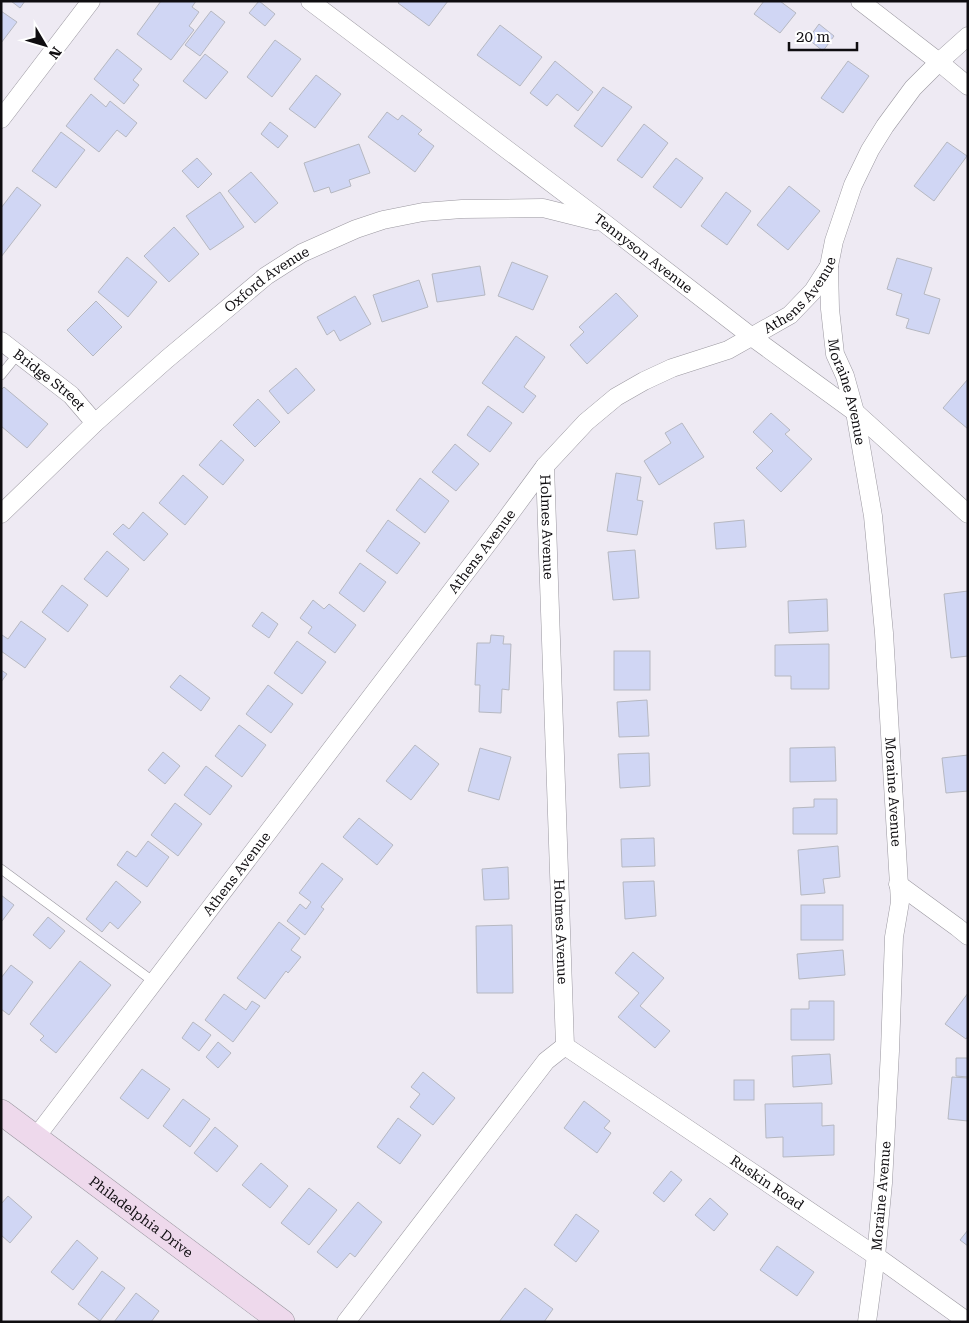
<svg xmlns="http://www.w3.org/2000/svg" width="969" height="1323" viewBox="0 0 969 1323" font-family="'Roboto Serif',serif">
<rect width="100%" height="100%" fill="#eeeaf3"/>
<g fill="#d0d6f4" stroke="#b6b8c1">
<path d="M11,1H25L20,8Z"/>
<path d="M161,1H196L192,7L199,12L189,26L194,30L171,60L137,34Z"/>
<path d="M259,1L275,14L265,26L249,13Z"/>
<path d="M400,1H448L429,26L398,3Z"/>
<path d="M764,1H780L796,13L780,33L754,14Z"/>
<path d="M1,11L17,22L1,43Z"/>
<path d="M211,11L225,22L200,56L185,45Z"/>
<path d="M819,24L834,36L823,51L808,39Z"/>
<path d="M500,25L542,57L520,86L477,55Z"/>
<path d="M275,40L301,59L272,97L247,77Z"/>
<path d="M117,49L142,69L133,80L139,85L124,104L94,79Z"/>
<path d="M205,54L228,72L206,99L183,81Z"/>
<path d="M555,61L593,92L578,111L557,94L547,106L530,93Z"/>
<path d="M848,61L869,76L843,113L821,98Z"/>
<path d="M316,75L341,94L315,128L289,109Z"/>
<path d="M603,87L632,107L602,147L574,126Z"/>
<path d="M91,94L106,107L110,101L137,123L126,137L117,130L99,152L66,126Z"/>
<path d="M387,112L398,120L402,115L422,130L418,134L434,146L415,172L368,137Z"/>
<path d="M270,122L288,136L278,148L261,134Z"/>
<path d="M644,124L668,143L642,178L617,160Z"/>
<path d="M61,132L85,150L56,188L32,171Z"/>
<path d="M947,142L967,156L934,201L914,186Z"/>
<path d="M359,144L370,173L349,180L351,186L331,193L329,187L314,192L304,163Z"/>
<path d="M197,158L212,174L198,188L182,171Z"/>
<path d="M676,158L703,178L681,208L653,187Z"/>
<path d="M251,172L278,203L255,223L228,191Z"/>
<path d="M789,186L820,211L788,250L757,225Z"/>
<path d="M17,187L41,205L1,257V208Z"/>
<path d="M220,192L244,227L210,250L186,216Z"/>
<path d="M726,192L751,211L727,245L701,226Z"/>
<path d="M174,227L199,254L169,282L144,256Z"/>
<path d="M127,257L157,282L128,317L98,292Z"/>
<path d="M897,258L932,268L924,294L940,299L929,334L906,328L909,319L896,315L902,294L887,289Z"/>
<path d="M512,262L548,276L533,310L498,296Z"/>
<path d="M480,266L485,295L437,302L432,274Z"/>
<path d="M419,280L428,307L382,322L373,295Z"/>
<path d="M616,293L638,316L587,364L570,345L584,332L579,327Z"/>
<path d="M355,296L371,324L340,341L334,330L327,335L317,317Z"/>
<path d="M96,301L122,327L93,356L67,330Z"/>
<path d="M516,336L545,357L524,387L536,396L523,413L482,383Z"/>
<path d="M296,368L315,390L288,414L269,391Z"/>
<path d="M968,379V429L943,408Z"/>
<path d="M4,387L48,424L27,448L1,426V390Z"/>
<path d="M258,399L280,422L255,447L233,425Z"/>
<path d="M488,406L512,423L490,452L467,435Z"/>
<path d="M771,413L790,430L785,434L812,459L781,492L756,468L773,451L753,432Z"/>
<path d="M682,423L704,457L659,485L644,461L671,443L665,433Z"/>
<path d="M221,440L244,460L223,485L199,465Z"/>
<path d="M455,444L479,464L456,491L432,472Z"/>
<path d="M616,473L641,477L637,500L643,501L637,535L607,531Z"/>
<path d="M183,475L208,497L185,525L159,503Z"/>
<path d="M420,478L449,501L425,533L396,510Z"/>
<path d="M143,512L168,534L144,561L113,534L123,524L129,529Z"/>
<path d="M388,520L420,543L397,574L366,551Z"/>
<path d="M744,520L746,547L716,549L714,523Z"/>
<path d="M635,550L639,598L613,600L608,552Z"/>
<path d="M107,551L129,569L107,597L84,579Z"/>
<path d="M360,563L386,582L364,612L339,593Z"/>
<path d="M62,585L88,605L68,632L42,612Z"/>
<path d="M968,591V656L951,658L944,594Z"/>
<path d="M827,599L828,631L789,633L788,601Z"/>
<path d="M313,600L324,609L329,604L356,625L335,653L308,633L312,627L300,618Z"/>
<path d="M262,612L278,624L269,638L252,626Z"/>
<path d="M21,621L46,639L25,668L1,651V636L2,635L8,639Z"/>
<path d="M491,635L504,636L503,644H511L509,690L502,689L501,713L479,712L480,685H475L477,643H490Z"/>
<path d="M297,641L326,662L302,694L274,673Z"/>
<path d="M829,644V689H791V676H775V645Z"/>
<rect x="614" y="651" width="36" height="39"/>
<path d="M1,670L7,674L1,682Z"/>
<path d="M180,675L210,698L201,711L170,687Z"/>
<path d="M268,685L293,704L271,733L246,714Z"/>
<path d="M647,700L649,736L619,737L617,702Z"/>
<path d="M239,725L266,745L242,777L215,756Z"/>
<path d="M415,745L439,764L411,800L386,781Z"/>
<path d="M835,747L836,781L790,782V748Z"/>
<path d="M480,748L511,757L499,800L468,791Z"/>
<path d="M163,752L180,766L165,784L148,770Z"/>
<path d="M649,753L650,786L620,788L618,754Z"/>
<path d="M968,755V791L946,793L942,758Z"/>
<path d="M206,766L232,786L210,815L184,795Z"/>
<path d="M814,799H837V834H793V808L814,807Z"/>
<path d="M175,803L202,824L178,856L151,835Z"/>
<path d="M359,818L393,845L377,865L343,837Z"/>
<path d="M654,838L655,866L622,867L621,839Z"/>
<path d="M148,841L169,857L147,887L117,865L127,851L136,857Z"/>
<path d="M838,846L840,877L823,879L825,893L801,895L798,850Z"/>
<path d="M322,863L343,879L321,907L324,909L305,935L287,921L300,904L306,909L311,902L299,893Z"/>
<path d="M508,867L509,899L484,900L482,869Z"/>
<path d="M116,881L141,902L118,929L110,922L102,932L86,919Z"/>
<path d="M654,881L656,916L625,919L623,882Z"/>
<path d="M1,895L14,905L2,921L1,920Z"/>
<rect x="801" y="905" width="42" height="35"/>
<path d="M48,917L65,931L50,949L33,935Z"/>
<path d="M279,922L300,938L291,950L301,957L288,973L286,971L265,999L237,978Z"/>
<path d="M512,925L513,993H477L476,926Z"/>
<path d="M843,950L845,975L799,979L797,954Z"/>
<path d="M633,952L664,978L640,1006L670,1031L655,1048L618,1017L639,993L615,973Z"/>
<path d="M80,961L111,985L56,1053L40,1040L44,1036L30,1024Z"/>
<path d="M11,965L33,982L9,1015L1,1009V978Z"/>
<path d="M968,993V1036L966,1039L945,1024Z"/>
<path d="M224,994L246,1010L252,1001L260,1006L233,1042L205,1020Z"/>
<path d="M809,1001H834V1040H791V1009H809Z"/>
<path d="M193,1022L211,1035L199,1051L182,1038Z"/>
<path d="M218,1042L231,1053L218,1068L206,1057Z"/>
<path d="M830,1054L832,1084L793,1087L792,1056Z"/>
<path d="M956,1058H968V1077L956,1076Z"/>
<path d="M142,1069L170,1089L148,1119L120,1098Z"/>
<path d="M423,1072L455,1098L433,1125L410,1107L420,1094L411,1087Z"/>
<path d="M952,1077L968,1078V1121L948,1119Z"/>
<rect x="734" y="1080" width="20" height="20"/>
<path d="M183,1099L210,1119L190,1147L163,1126Z"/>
<path d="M584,1101L610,1121L604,1128L611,1133L597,1153L564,1128Z"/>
<path d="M822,1103V1126L834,1125V1155L783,1157V1137L766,1138L765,1104Z"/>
<path d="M398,1118L421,1135L400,1164L377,1147Z"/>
<path d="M215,1127L238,1146L217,1172L194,1153Z"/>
<path d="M261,1163L288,1186L270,1208L242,1185Z"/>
<path d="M671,1171L682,1180L664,1202L653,1193Z"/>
<path d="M309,1188L337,1210L309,1245L281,1223Z"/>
<path d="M8,1196L32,1217L10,1243L1,1235V1204Z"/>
<path d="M710,1198L728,1214L714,1231L695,1215Z"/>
<path d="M358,1202L382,1222L355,1257L350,1253L337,1268L317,1252Z"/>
<path d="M576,1214L599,1231L576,1262L554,1245Z"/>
<path d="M968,1230V1246L960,1240Z"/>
<path d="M77,1240L98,1258L73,1290L51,1272Z"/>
<path d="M777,1246L814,1272L797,1296L760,1270Z"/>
<path d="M102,1271L125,1288L100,1321L78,1304Z"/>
<path d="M525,1288L553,1309L544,1322H499Z"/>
<path d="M136,1293L159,1311L151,1322H114Z"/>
</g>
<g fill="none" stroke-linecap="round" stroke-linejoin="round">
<defs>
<g id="service">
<path d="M1,375L18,354"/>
<path d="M1,869L154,982"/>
</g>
<g id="minor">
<path id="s1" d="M310,1L603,222L752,337L855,412L968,514"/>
<path d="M860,1L939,62L968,86"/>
<path d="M1,119L91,1"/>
<path id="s2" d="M829,266L830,309L835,354L845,376L855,412L873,516L884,633L900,902L894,937L890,1051L883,1183L876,1256L867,1322"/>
<path id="s3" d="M1,341L71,395L95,423"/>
<path id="s4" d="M545,466L565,1046"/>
<path id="s5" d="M1,514L95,423L167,359L266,276L302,253L356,229L383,220L423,212L462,209L543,208L595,221"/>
<path d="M898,884L957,927L968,936"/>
<path id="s6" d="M565,1046L876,1256L968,1322"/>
<path id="s7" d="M36,1137L495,534L545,466L586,422L616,397L644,381L672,368L728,350L790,315L813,291L829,266L834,241L853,185L870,150L885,126L913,88L939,62L968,36"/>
<path d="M346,1322L546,1061L565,1046"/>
</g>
<g id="secondary">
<path id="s8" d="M1,1112L282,1322"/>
</g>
</defs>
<use href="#service" stroke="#9b98a0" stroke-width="10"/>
<use href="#minor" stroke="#9b98a0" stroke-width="19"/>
<use href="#secondary" stroke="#9b98a0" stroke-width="26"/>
<use href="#service" stroke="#fff" stroke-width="9"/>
<use href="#minor" stroke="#fff" stroke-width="18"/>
<use href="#secondary" stroke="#eed9ec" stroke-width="25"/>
</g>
<g text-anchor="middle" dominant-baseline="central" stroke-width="4" stroke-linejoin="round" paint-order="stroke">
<g font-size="14" fill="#0f0d10" stroke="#fff">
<text stroke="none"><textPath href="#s1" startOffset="418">Tennyson Avenue</textPath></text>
<text stroke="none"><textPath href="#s5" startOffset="355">Oxford Avenue</textPath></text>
<text stroke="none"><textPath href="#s7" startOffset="1156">Athens Avenue</textPath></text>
<text stroke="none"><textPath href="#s3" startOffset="62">Bridge Street</textPath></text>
<text stroke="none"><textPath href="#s2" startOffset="128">Moraine Avenue</textPath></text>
<text stroke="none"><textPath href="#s4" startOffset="61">Holmes Avenue</textPath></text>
<text stroke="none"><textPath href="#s7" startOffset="736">Athens Avenue</textPath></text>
<text stroke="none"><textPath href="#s2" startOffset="532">Moraine Avenue</textPath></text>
<text stroke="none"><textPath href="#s7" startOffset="331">Athens Avenue</textPath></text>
<text stroke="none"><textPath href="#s4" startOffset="466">Holmes Avenue</textPath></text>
<text stroke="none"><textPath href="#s6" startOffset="244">Ruskin Road</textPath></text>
<text transform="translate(881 1196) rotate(-85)">Moraine Avenue</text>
<text stroke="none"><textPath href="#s8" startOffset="175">Philadelphia Drive</textPath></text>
</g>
</g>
<rect width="969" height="1323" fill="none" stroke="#0f0d10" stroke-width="5"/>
<g transform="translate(45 45) rotate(128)" stroke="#ffffff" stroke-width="4" paint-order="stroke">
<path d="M0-4L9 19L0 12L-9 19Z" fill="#0f0d10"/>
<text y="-8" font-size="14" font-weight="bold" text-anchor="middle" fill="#0f0d10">N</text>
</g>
<path d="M789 42v8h68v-8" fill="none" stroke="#0f0d10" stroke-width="2.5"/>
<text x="796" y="42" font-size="15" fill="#0f0d10" stroke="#ffffff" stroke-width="4" paint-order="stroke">20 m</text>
</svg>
